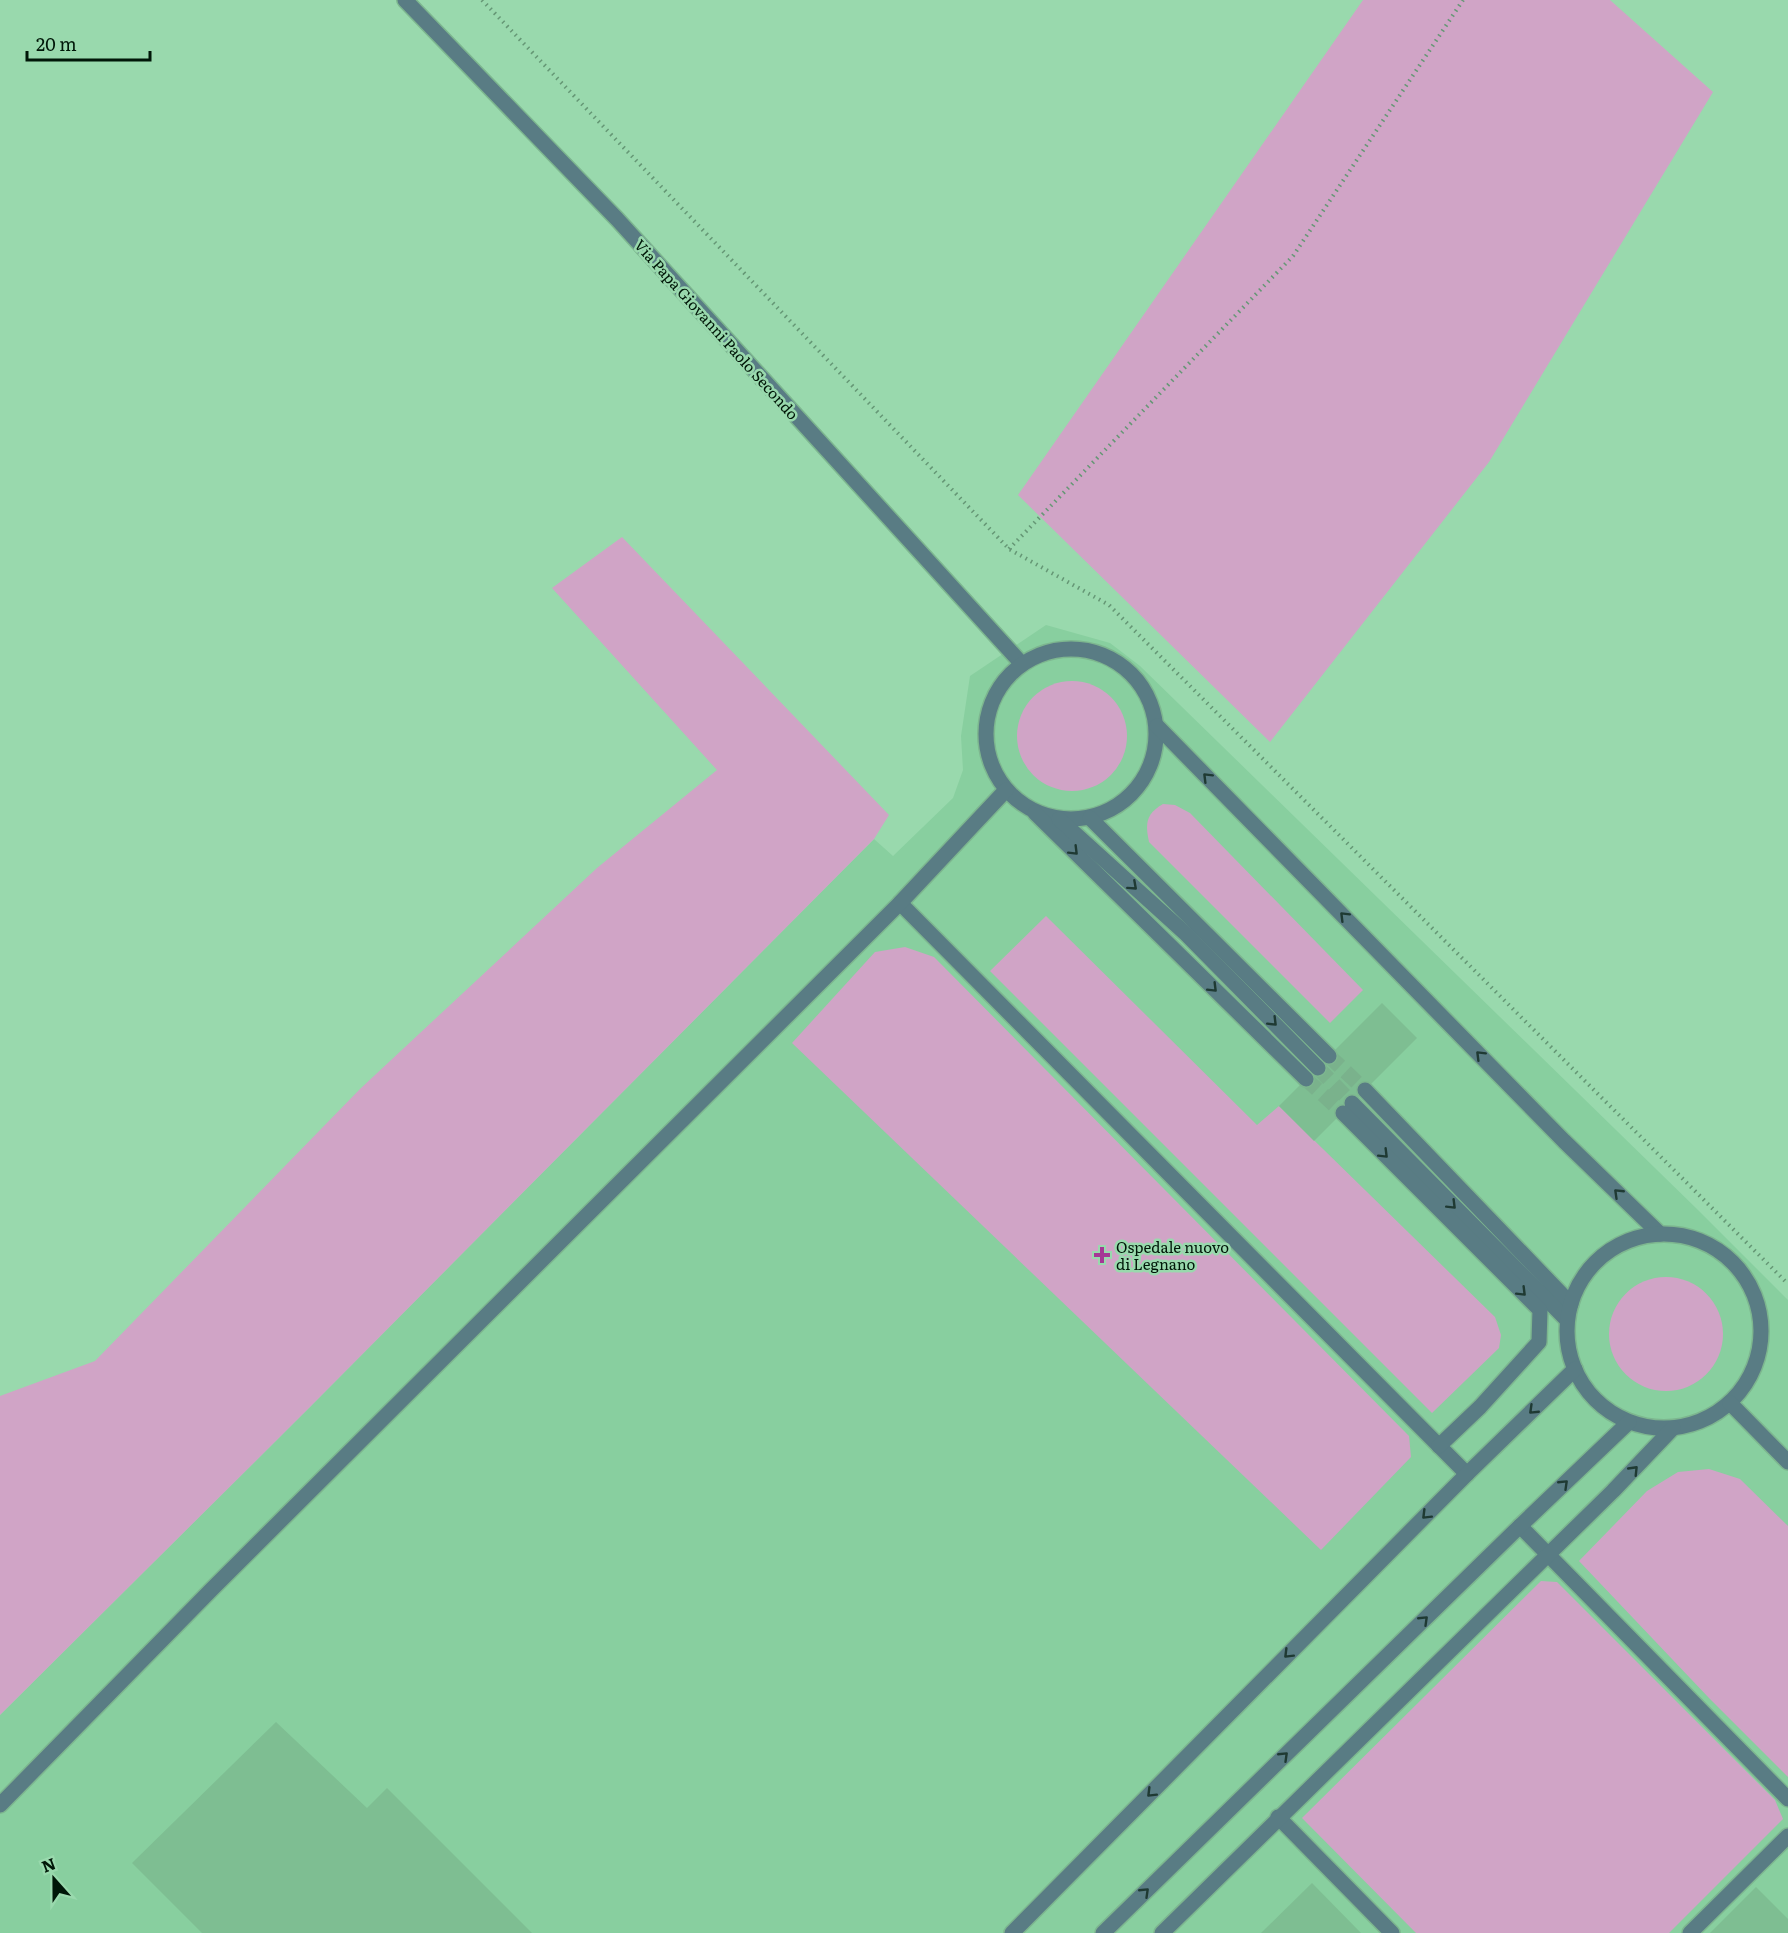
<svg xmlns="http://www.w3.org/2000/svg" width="1788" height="1933" viewBox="0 0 1788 1933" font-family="Literata,serif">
<rect width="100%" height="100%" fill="#99d9ad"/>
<path fill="#88cf9f" d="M1046,625L1110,643L1140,666L1698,1210L1788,1300V1933H0V1715L310,1407L874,839L893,856L953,798L963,770L961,736L970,676Z"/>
<g fill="#d0a4c6">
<path d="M1363,0H1610L1713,92L1489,462L1270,742L1018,495Z"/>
<path d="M622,537L889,815L874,839L310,1407L0,1715V1396L95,1361L360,1089L597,868L717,770L552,588Z"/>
<circle cx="1072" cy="736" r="55"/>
<path d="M1163,804L1175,805L1190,813L1363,990L1330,1023L1149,842C1145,823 1146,814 1163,804Z"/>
<path d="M1046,916L1257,1125L1279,1106L1495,1317L1501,1335L1499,1348L1432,1413L990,971Z"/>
<path d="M905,947L934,957L1409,1436L1411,1457L1321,1550L792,1043L875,952Z"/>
<circle cx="1666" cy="1334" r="57"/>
<path d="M1709,1469L1740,1479L1788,1526V1777L1709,1698L1579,1561L1647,1491L1678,1472Z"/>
<path d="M1541,1581L1557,1582L1775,1800L1783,1819L1669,1933H1416L1302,1818Z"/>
</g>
<g fill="#7ebe92">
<path d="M1382,1003L1417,1038L1314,1141L1279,1106Z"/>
<path d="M276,1722L367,1808L387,1788L532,1933H202L132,1863Z"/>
<path d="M1312,1883L1361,1933H1261Z"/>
<path d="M1756,1887L1788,1919V1933H1710Z"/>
</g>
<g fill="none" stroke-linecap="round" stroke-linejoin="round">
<g stroke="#7ab28c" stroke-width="15" stroke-dasharray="15 8" stroke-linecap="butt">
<path d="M1329,1056L1365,1090"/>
<path d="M1318,1068L1352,1103"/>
<path d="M1306,1079L1343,1113"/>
</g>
<defs>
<g id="minor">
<path d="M405,0L617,219L1022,664"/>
<circle cx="1071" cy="734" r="85"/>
<path d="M1157,726L1564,1141L1660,1234"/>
<path d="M1035,813L1306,1079"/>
<path d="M1090,818L1329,1056"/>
<path d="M1059,819L1186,934L1318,1068"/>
<path d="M900,903L1467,1474"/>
<path d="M1365,1090L1571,1304"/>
<path d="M1352,1103L1567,1320"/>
<path d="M1343,1113L1540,1310L1539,1342L1480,1407L1439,1446"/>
<circle cx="1664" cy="1331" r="97"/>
<path d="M1730,1403L1788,1462"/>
<path d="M1520,1526L1788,1799"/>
<path d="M0,1805L212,1589L900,903L1006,790"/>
<path d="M1278,1817L1392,1933"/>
<path d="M1012,1933L1467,1474L1575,1369"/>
<path d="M1103,1933L1520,1526L1629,1422"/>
<path d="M1162,1933L1613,1491L1673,1428"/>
<path d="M1690,1933L1788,1836"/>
</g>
</defs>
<use href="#minor" stroke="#7db68f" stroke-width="18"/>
<g stroke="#659775" stroke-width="4" stroke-dasharray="1.5 4.5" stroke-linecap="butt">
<path d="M482,0L1009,549L1109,605L1788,1284"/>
<path d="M1009,549L1293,256L1463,0"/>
</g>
<use href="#minor" stroke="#597c84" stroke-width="15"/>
</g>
<defs><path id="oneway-chevron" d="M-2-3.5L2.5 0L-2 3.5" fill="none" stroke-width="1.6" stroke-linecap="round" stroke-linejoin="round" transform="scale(1.5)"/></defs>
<g stroke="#1f3a33">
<use href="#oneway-chevron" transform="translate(1207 777) rotate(-135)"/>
<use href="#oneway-chevron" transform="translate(1074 851) rotate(45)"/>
<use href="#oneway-chevron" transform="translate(1133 886) rotate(42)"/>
<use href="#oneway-chevron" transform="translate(1344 916) rotate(-135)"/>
<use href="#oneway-chevron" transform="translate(1213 988) rotate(45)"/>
<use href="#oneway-chevron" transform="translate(1273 1022) rotate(45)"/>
<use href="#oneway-chevron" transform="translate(1480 1055) rotate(-135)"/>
<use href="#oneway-chevron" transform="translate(1384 1154) rotate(45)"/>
<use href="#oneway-chevron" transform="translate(1618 1193) rotate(-136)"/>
<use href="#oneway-chevron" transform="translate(1452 1205) rotate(45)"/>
<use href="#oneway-chevron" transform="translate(1522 1292) rotate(45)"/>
<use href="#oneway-chevron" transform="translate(1533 1410) rotate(136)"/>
<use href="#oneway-chevron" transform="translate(1634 1470) rotate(-46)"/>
<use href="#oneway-chevron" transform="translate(1564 1484) rotate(-44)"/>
<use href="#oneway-chevron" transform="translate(1426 1515) rotate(135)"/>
<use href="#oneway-chevron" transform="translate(1424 1620) rotate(-44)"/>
<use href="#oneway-chevron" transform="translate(1288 1654) rotate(135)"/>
<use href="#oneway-chevron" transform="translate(1284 1756) rotate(-44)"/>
<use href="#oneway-chevron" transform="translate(1151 1793) rotate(135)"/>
<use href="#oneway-chevron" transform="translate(1145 1892) rotate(-44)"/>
</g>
<path fill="#a53795" stroke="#99d9ad" stroke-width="2" d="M1099 1246h6v6h6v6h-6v6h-6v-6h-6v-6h6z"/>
<g text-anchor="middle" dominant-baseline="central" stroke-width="5" stroke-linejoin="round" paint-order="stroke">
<g font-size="15" fill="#001708" stroke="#99d9ad">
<text transform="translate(717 329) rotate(48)">Via Papa Giovanni Paolo Secondo</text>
</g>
<g font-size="15" fill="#001708" stroke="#99d9ad" text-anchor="start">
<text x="1116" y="1246">Ospedale nuovo<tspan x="1116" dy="17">di Legnano</tspan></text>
</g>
</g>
<g transform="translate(54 1879) rotate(339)" stroke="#99d9ad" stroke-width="4.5" paint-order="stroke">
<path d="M0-4.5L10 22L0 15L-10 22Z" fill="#001708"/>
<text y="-9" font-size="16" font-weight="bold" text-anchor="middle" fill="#001708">N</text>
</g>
<path d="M27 51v9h123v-9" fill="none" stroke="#001708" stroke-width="3"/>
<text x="36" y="51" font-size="18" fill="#001708" stroke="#99d9ad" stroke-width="4.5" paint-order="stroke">20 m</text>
</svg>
